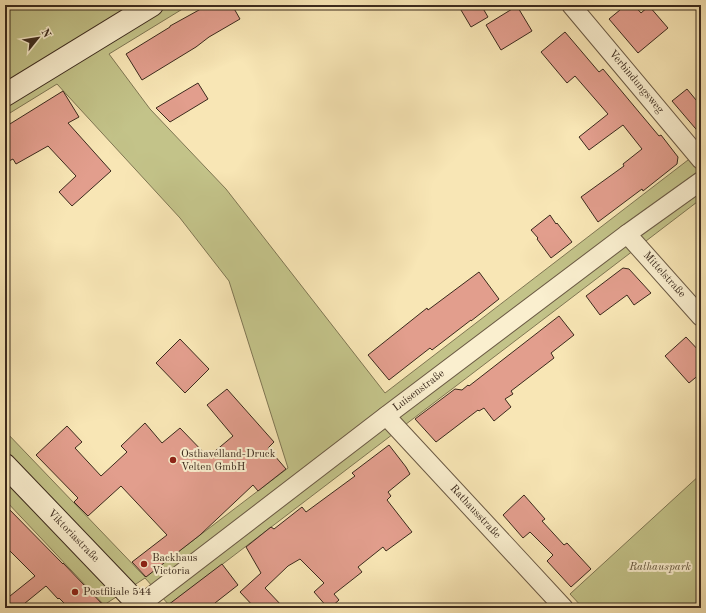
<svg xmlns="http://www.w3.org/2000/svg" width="706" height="613" viewBox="0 0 706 613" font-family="'Old Standard TT',serif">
<rect width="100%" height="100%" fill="#f8e6b5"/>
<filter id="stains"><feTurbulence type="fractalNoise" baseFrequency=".005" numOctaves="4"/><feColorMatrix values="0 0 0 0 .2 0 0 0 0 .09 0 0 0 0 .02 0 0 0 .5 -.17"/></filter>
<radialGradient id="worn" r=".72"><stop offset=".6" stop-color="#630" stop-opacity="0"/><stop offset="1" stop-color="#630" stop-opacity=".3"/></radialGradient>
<g fill="#c3c389" stroke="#7f7653">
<path d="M5,5H189L109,54L150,109L226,189L385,393L701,150V199L169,605L145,578L104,605L5,500V431L145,577L288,468L229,281L180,218L57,84L5,116Z"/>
<path d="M701,474V608H583L570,594Z"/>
</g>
<g fill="#e29e8d" stroke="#3b2a1d">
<path d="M208,5H232L240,19L209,37L196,47L142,80L126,54L170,27V26Z"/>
<path d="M458,5H481L488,17L471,27Z"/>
<path d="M626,5H634L641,13L649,6L668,28L638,53L609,19Z"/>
<path d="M517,6L532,31L501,50L486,25Z"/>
<path d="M565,32L599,72L603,69L659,136L661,135L678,157L677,164L643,191L642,189L598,222L581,197L624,166L623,164L642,149L623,125L589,150L579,137L608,114L575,76L567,83L541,52Z"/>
<path d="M198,83L208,99L170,122L156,108Z"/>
<path d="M687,89L701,106V135L672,101Z"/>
<path d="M63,91L79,117L68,123L111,171L72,206L59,192L76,176L48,146L16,164L13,159L5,163V127Z"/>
<path d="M550,215L556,224L557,223L572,242L551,258L537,239L538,238L531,230Z"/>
<path d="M623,268L629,269L651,293L634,305L627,295L600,315L586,296Z"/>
<path d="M479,272L499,299L471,321V320L432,350L430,348L389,380L368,355L427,308L428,310Z"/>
<path d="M559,316L574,335L551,353L554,358L511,391L513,394L505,399L511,407L494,421L484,408L479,411L478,410L436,442L415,419L455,389L462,390L468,385L469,386Z"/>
<path d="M686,337L701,353V373L689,383L665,356Z"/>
<path d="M180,339L209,369L185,393L156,363Z"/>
<path d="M227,389L274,442L268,448L286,469L258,491L253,485L200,535L146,577L132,562L167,535L121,486L88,516L74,502L78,498L36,455L67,426L82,442L75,448L101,476L127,452L121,446L145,423L162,443L180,428L208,457L233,436L207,405Z"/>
<path d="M389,445L406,467L410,474L388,492L391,496L387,500L412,532L386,551L383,547L358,567L362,572L334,594L339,600L330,608H328L314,592L324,583L300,559L288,566L265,588L284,608H255L240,592L261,573L246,547L271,527L274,529L302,507L306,512L355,476L352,473Z"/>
<path d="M524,495L545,519L542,521L564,545L567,543L591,569L571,587L547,561L553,555L530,532L523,538L503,515Z"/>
<path d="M5,505L63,564V563L106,608H69L59,598L58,599L46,586L19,608H5V600L35,576L5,546Z"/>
<path d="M222,564L238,585L215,603V608H164Z"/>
</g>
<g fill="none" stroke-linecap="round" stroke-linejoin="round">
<defs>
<g id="street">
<path d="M571,5L701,160"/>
<path d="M627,234L701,317"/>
<path d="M386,416L564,608"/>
<path d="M136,608L386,416L627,234L701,181"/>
</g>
<g id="secondary">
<path d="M5,95L152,5"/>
<path d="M5,465L142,608"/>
</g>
</defs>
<use href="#street" stroke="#6a5943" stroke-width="20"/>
<use href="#secondary" stroke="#3b2a1d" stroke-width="24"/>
<use href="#street" stroke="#faefcf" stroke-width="18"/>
<use href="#secondary" stroke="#faefcf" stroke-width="22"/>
</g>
<g fill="#8f2418" stroke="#faefcf" stroke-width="1.5">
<circle cx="173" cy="460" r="4"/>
<circle cx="144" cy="564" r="4"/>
<circle cx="75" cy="592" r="4"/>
</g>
<g text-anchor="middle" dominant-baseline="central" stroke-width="4" stroke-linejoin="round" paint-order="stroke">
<g font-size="11" fill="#3b2a1d" stroke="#faefcf">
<text transform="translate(636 82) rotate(50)">Verbindungsweg</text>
<text transform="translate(664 275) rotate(48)">Mittelstraße</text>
<text transform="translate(419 391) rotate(-37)">Luisenstraße</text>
<text transform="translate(475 512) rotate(47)">Rathausstraße</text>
<text transform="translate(73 536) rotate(46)">Viktoriastraße</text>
</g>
<g font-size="11" fill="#3b2a1d" stroke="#faefcf" text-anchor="start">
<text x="181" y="454">Osthavelland-Druck<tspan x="181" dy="13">Velten GmbH</tspan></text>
<text x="152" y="558">Backhaus<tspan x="152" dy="13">Victoria</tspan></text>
<text x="83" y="592">Postfiliale 544</text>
</g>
<g font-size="11" font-style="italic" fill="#5d5038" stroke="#faefcf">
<text x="660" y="567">Rathauspark</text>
</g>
</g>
<rect width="706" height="613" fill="none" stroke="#f8e6b5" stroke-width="20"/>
<rect x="6" y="6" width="694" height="601" fill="none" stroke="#3b2a1d" stroke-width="2"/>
<rect x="10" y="10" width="686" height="593" fill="none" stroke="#3b2a1d"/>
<g transform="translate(38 38) rotate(60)" stroke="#faefcf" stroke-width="3" paint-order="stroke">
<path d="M0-3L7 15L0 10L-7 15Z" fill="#3b2a1d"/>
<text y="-6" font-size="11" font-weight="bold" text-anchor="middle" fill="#3b2a1d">N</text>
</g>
<rect width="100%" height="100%" filter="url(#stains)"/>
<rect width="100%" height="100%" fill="url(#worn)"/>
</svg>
